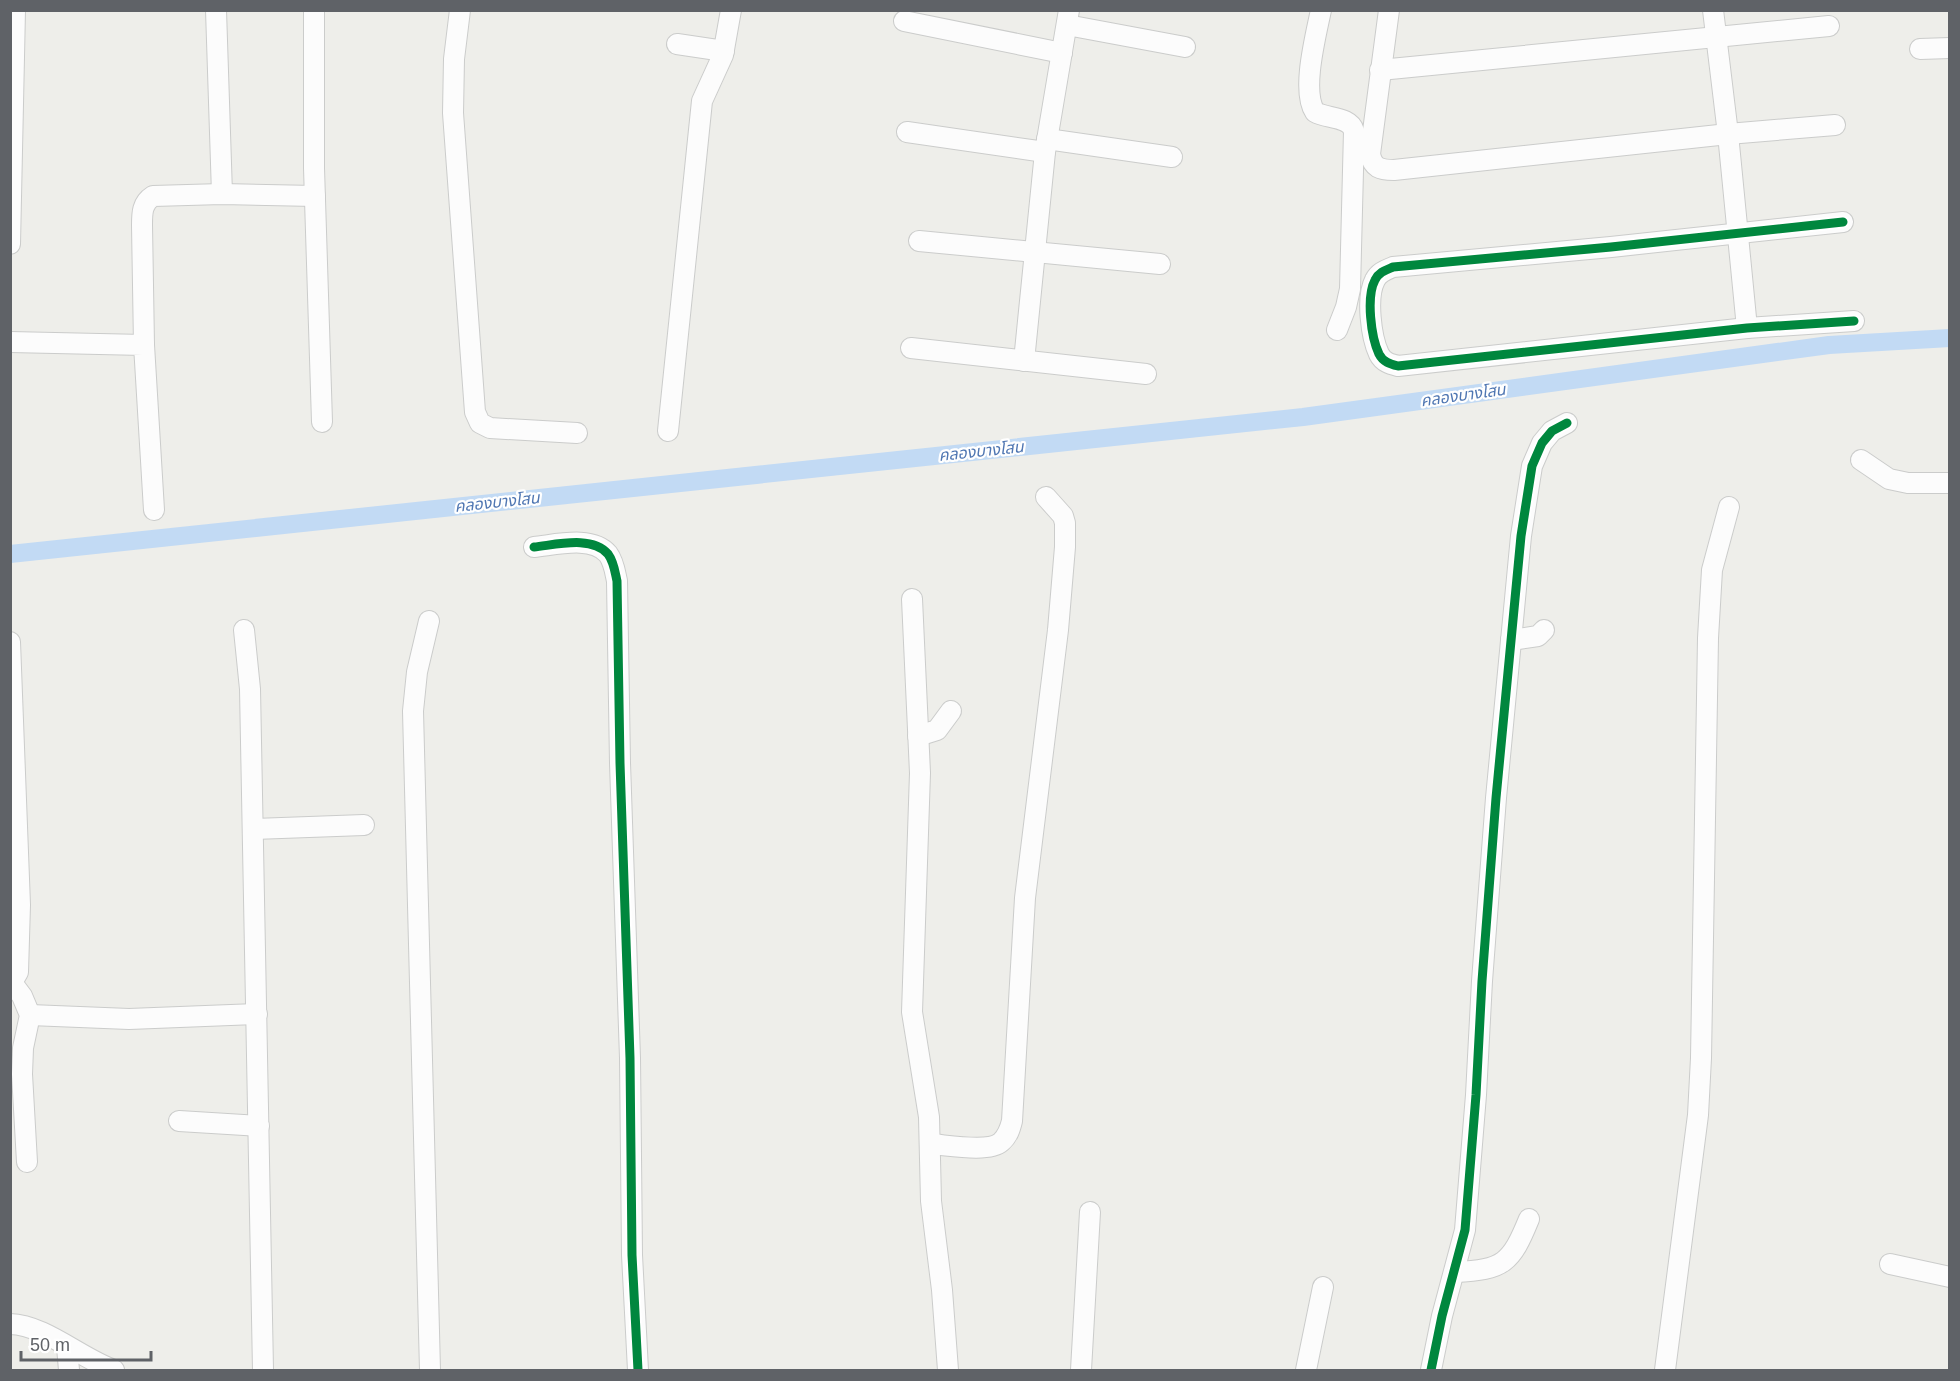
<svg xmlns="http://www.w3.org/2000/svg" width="1960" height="1381" viewBox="0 0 1960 1381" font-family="Helvetica,'Noto Sans Thai',sans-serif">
<rect width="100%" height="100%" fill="#eeeeea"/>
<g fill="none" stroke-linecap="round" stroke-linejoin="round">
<path stroke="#c2daf4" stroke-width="18" d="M10,554L1303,417L1829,345L1950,338"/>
<defs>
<g id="minor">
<path d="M216,10L222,194"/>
<path d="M314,10V168L322,422"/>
<path d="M460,10L454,59L453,113L475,412L480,423L490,428L577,433"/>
<path d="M1321,10C1316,35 1301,91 1315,112C1327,119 1350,116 1354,131L1350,289L1346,307L1337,330"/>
<path d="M1389,10L1370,154C1373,168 1380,170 1394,170L1728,134L1835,125"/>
<path d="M1713,10L1728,134L1747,328"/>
<path d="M904,21L1062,53"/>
<path d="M1067,25L1185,47"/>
<path d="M677,44L724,51"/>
<path d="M1920,49L1950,48"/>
<path d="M1380,70L1829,26"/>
<path d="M907,132L1045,152"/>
<path d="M1047,139L1172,157"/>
<path d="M1843,222L1611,247L1393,267C1386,270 1379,272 1375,280C1366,297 1371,337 1379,354C1383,362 1390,364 1398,366L1747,328L1854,321"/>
<path d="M919,241L1160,264"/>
<path d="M10,244L15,10"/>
<path d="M10,342L144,345L154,510"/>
<path d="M144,345L142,225C142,213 142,203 153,196L222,194L315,196"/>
<path d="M911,348L1146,374"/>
<path d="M1024,361L1045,152L1069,10"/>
<path d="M668,431L702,101L723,55L731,10"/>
<path d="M1861,460L1889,479L1908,483H1950"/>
<path d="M534,547C555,545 592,535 608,554C614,562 615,572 617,581L620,763L630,1058L632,1255L638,1370"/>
<path d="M912,599L920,773L912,1012L929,1117L931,1201L942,1290L948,1370"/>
<path d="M429,621L417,672L413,711L430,1370"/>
<path d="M244,630L250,689L263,1370"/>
<path d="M1511,640L1538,636L1544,630"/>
<path d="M10,642L20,905L18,972L10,986"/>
<path d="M918,736L937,730L951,711"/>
<path d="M253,829L364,825"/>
<path d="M13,984L22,996L30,1015L23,1048L22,1074L27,1162"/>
<path d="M30,1015L129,1019L257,1014"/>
<path d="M179,1121L259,1126"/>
<path d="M930,1144C947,1145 989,1153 1001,1142C1008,1136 1010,1129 1012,1121L1025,898L1058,630L1065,547V523L1063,516L1046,497"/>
<path d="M1890,1264L1950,1277"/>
<path d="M1455,1272C1504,1270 1511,1263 1529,1219"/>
<path d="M10,1324C45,1325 80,1358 114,1370"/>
<path d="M67,1347L69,1370"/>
<path d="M1081,1370L1090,1212"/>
<path d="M1306,1370L1323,1287"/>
<path d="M1431,1370L1442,1316L1465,1230L1476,1095L1482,981L1496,798L1521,536L1532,466L1542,443L1552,431L1567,423"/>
<path d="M1665,1370L1698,1115L1701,1058L1708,638L1712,570L1729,507"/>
</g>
</defs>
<use href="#minor" stroke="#cbcccb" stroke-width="22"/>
<use href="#minor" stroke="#fcfcfc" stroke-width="20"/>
<defs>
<g id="cycleway">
<path d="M1843,222L1611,247L1393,267C1386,270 1379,272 1375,280C1366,297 1371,337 1379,354C1383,362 1390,364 1398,366L1747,328L1854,321"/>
<path d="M534,547C555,545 592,535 608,554C614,562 615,572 617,581L620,763L630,1058L632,1255L638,1370"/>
<path d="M1431,1370L1442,1316L1465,1230L1476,1095L1482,981L1496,798L1521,536L1532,466L1542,443L1552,431L1567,423"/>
</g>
</defs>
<use href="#cycleway" stroke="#fff" stroke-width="13"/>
<use href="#cycleway" stroke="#00873e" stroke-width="9"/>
</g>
<g text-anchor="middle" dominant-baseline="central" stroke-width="4.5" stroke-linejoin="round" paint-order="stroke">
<g font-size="16" font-style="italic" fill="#4f76b2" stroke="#fff">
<text transform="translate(1463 395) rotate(-8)">คลองบางโสน</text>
<text transform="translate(981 451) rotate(-6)">คลองบางโสน</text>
<text transform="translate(497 502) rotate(-6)">คลองบางโสน</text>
</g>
</g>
<rect width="1960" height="1381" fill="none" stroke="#5f6267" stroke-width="24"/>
<path d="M21 1351v9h130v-9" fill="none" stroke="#5f6267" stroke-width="3"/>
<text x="30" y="1351" font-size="18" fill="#5f6267" stroke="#ffffff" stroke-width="4.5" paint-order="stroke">50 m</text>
</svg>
